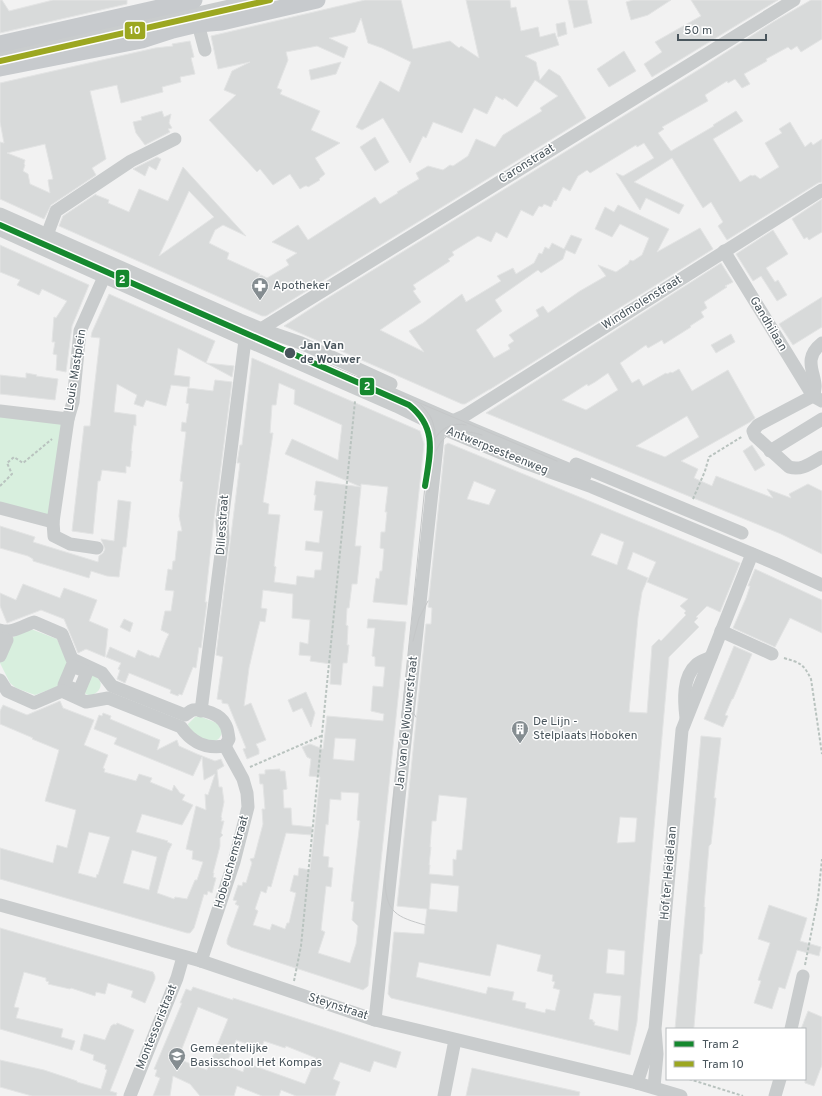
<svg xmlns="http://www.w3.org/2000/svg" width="822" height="1096" viewBox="0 0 822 1096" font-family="Overpass,sans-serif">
<rect width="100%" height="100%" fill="#f2f2f2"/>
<g fill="#d8efde">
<path d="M0,411L68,419L53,522L0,509Z"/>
<path d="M31,629L57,639L68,664L59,686L35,695L16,688L10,683L0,663V656L7,640Z"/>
<path d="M87,672C91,674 97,676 100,681C103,688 96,696 88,695C85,694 82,692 79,691Z"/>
<path d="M199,716L217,723L222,731C220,751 190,738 188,724L195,717Z"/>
</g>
<g fill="#d8dada" stroke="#e3e4e4" fill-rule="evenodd">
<path d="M0,0H2L9,11L53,0H127V4L0,33Z"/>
<path d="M365,0H401L413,49L450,41L459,48L461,46L479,58L466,0H510L511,8L516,7L521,31L538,27L540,37L555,33L559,45L525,56L536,62L540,80L549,69L560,76L586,118L266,316H262L59,226L63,216L96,194V195L109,200L108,203L129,212L139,189L168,201L183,167L246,236L223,225L215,230L209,243L229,253L227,259L260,274L258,277L261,275L267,278L289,265L286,260L297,253L272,242L298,225L308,240L375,197L380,204L398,193L397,192L419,179L416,173L428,166L443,170L450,165L453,166L468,156L476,139L495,147L503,135L542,111L540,108L558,96L535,80L517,107L504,98L503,100L496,96L487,114L474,108L462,133L433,122L426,138L423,136L410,163L383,118L362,130L356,127L380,81L399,92L411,62L382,48L368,43L361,18L355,32L329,38L348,47L344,58L317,46L286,52L288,60L277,88L282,90L280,94L320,111L311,130L340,143L315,158L325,174L319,179L320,180L308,187L307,186H305L300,189L290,174L273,185L260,169L257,172L209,120L236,95L224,90L232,71L250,62L218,69L211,36ZM189,191L214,217L159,256Z"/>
<path d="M568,0H587L592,23L574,28Z"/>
<path d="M633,0H671L648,15L631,20L626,2Z"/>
<path d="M691,0H778L652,77L644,64L662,52L655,42L701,16Z"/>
<path d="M811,0H822V39L801,52L797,46L791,50L788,47L766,59L767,61L744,74L750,84L742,88L735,79L728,83L727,81L705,95L708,101L662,127L664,129L658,133L671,151L714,126L713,125L736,111L743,121L713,139L740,182L751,175L752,176L755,175L760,179L779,167L765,143L782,133L779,129L790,122L805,147L811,142L813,145L822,139V182L818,183L727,240L718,226L723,222L711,202L703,208L672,158L634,182L684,205L679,214L646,198L640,210L616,173L623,176L654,158L644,143L637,147L636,145L590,173L587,170L578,176L570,191L563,187L556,201L554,200L551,207L544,204L542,207L539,206L533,216L521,210L507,238L496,232L491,242L478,236L452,252L454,255L448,259L450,261L413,285L416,289L413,291L421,302L380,330L424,352L409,331L423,323L462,294L466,302L501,281L497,276L513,268L516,274L534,263L539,253L542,254L545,247L549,249L552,243L564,249L571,235L582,239L575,254L566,250L563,259L541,273L538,270L495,300L502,311L476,330L494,358L510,349L508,345L514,341L509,335L539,316L536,310L543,306L548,313L580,291L606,276L598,265L616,272L628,264L630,260L633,261L642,255L649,238L620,224L612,237L595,229L605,207L614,212L618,205L669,229L657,252L700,228L713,249L489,390L490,389L465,404H462L284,326L321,302L703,67L773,22Z"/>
<path d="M565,22L567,34L558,37L556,24Z"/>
<path d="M190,41L194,57L191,58L195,74L180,77L181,82L162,87L163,92L121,103L117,85L90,91L106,159L92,168L96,175L51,205L44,219L0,199V142L4,143L0,122V83L155,48L173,46L172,44ZM45,144L53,179L48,180L50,193L30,184L28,174L23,171L25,165L24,164L25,160L7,153Z"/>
<path d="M624,51L636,71L609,87L597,69Z"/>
<path d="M341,62L336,74L311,80L309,70Z"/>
<path d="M162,111L164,117L171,114L169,123L172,128L168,129L170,132L145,145L136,133L133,122L142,120L141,117Z"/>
<path d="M375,137L389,162L375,171L360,147Z"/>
<path d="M157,157L161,159L156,170L149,166L145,176L133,169Z"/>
<path d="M822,199V232L809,240L807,237L804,239L792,219Z"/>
<path d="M773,230L788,254L766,268L775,282L778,280L787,295L777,301L761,276L753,281L736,254Z"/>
<path d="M0,245L89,285L72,326L66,372L56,370L57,355L53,354L55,342H52L54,317L56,318L67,301L42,289L39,295L17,285L20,280L0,272Z"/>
<path d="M721,263L733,282L725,286L727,287L704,302L707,308L701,312L704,317L690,326L691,327L664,344L662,340L648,348L646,345L620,363L632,383L639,379L643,386L666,373L667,374L671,372L672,373L679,369L692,391L728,370L755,418L750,422L681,461L698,469L694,478L712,486L716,476L773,498L767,489L791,498L789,494L808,484L822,491V554L781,534L486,413ZM608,373L618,390L591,407L586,410L562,400L587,384L588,386L595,382ZM687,416L699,437L665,457L636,446Z"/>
<path d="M109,294L215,341L206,363L178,348L174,375L190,377L189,387L171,385L166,406L146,400L143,407L134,404L137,395L117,384L114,412L136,415V426L134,425L131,451H132L130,467L126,466V473L102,470L100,481H98L93,534L72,531L84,426H90L100,338L91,337L92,332Z"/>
<path d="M822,297V327L793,345L779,324Z"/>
<path d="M731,334L735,342L716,353L711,345Z"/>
<path d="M252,358L420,431L424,444L407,605L373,602L376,578L379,579L380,571H382L384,549L380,548L381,532H385L387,512H385L388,487L361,484V487L285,454L292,439L338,460L342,425L294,404L295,390L279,383L276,405H272L270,433H273L263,502L269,504L268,514L280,515L274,566L276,567L274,582L296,585L297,576L314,578L315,570H321L323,552L305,550L306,541L319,543L323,511L314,510L316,495H314L316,481L361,487L355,546H361L357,584H352L349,608H347L346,625L348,626L347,645H349L347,663H343L341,685L330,684L331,664L310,661L311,656L299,655L300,642L308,644L310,620L292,618L293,594L263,590L261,608L267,609L265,622L260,621L258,629L249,668L244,706L251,703L266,740L256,744L259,750V754L247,759L243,749L246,748L228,704L222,703V700L217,699L223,657L216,655L240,463H237L240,445H242Z"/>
<path d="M206,363L234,366L232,377Z"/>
<path d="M26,373L37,375L36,376L58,379L55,400L0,394V375L26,378Z"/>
<path d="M215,380L232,382L214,520L205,602H207L201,648L199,647L196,668L193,667L182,695L179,694L178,696L170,693L171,690L129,673L125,683L117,679L120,670L118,669L121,663L106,657L110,647L135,658L138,650L151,656V655L159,658L166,640L169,634L161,630L165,611H171L174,591L165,590L168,569L172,570L173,561H175L178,531H182L179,516L183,482L180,481L186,432L181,431L182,422L186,423L189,404L186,403L188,388L213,391Z"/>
<path d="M448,443L740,563L720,612L707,606L696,617L698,618L694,622L699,627L669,657L637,1022L630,1055L391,998L388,994L394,932L424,934L427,909L397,906L426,624H431L432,608L428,607L445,445ZM474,481L496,490L489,505L467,499ZM601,533L624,542L617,565L591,555ZM633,552L656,562L647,582L688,599L680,606L686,611L684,613L686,615L661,641L659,639L652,646L647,713L629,712L638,617L642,592L648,578L627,569ZM439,795L467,798L462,850H457L456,860L453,859V876L429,874L430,865H429L431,847H430L432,821H436ZM620,817L637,818L635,842L617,843ZM431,883L459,886L457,912L429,909ZM497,944L541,955L537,971L553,975L552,981L555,982L553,988L560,990L555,1011L546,1009L545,1013L525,1008L526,1003L512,1000L514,992L488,987L486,994L416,977L419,962L490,976ZM608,949L625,951L624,975L606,973ZM594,993L621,996L618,1031L594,1025L595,1022H593V1020L589,1019Z"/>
<path d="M752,445L765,465L755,471L743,451Z"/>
<path d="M118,500L131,502L126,547H123L119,577L107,576L91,571L89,578L33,561V559L28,556L0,548V526L35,537L33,542L98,562L99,556L103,553L105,549L101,539L114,541Z"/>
<path d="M755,569L822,600V633L790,618L775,647L733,628L746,598L750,586H748Z"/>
<path d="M23,584L60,598L64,588L97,600L89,621L108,629L105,657L86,649L78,653L64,619L41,610L7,623L0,606V593L16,600Z"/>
<path d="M124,619L133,623L130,632L120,627Z"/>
<path d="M368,619L406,622L368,986L363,990L231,947L227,944V940L239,906L235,904L237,901L233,900L238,885L242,886L243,882L246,883L252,863L250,859L254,858L263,824L262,809H265L263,784H260L259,774H265V770L280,769V771H285L287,789L283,790L284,808H291L292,825L312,827V835L286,833L271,887L268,886L266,893L261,891L255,909L258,911L253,925L270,930L272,924L285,929L287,923H289L296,893L290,891L294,875L298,876L299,868L310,870L320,777L309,776L311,759L307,757L302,747L310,744L323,749L327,716L383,721L384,714L371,711L373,686L383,687L385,667L375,666V657L372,656L375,628H367ZM335,738L356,739L354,761L333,759ZM341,792L359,793L357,820L360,821L351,901L354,902L352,920L358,926L356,944L350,963L318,953L325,932L321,930L326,886L331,887L333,868L328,867L329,857L323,856L326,824L328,825L330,799L341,800Z"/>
<path d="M734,646L752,654L733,699H732L725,715L728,716L723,727L704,719Z"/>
<path d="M306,692L315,713L311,727L302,708L293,712L288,700Z"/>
<path d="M60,701L63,708L94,720L84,745L108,755L103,768L105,769L104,772L136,781L139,774L152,778L150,782L172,791L174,785L180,793L185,795L182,800L193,805L182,825L142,814L136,832L168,841L167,842L172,844L168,852L157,893L174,899L175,897L187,899L195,880H197L203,862L192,859L193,851L186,849L196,806L206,810L205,794L208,795L215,774L204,780L202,757L193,776L114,744L117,738L94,729L99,715L102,716L103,713L111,716L110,719L160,740L157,750L177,740L179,746L197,754L215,761L221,759L224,766L217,770L219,787H222L224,802L221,817L222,818L221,821H224L221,833L223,835L220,838V846L213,873H214L213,877L216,878L212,893L208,891L207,895L204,894L194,928L190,933H187L0,879V848L53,863L57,845L67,848L76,810L45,801L59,750L32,739L33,738L0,724V711L3,705L27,715ZM89,832L110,837L98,875L97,874L96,878L78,873ZM132,850L157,857L149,890L123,883Z"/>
<path d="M701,736L721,738L714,798H716L711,844L709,846L708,858L704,907H705L703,942L702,954H700L694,1027L693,1029H675Z"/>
<path d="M769,905L807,918L800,941L821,947L819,956L797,950L785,989L779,987L772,1009L754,1003L761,981L758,980L770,943L758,939Z"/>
<path d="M0,928L153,972L155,976V979L145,1003L131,997L133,991L108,983L105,994L96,992L95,996L71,988L70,989L48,984L49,982L46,981V978L24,972L14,1007L19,1008L16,1018L63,1029L61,1037L75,1041L72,1050L0,1029Z"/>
<path d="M193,987L233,1000V998L401,1052L396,1068L374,1061L370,1072L340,1062L333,1079L340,1082L335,1096H296L281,1090L279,1096H262L237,1086L234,1096H200L190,1084L173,1076L170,1096H153L160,1078L155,1076L157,1070L154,1069L182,1003H180L186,989L191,991ZM198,1007L228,1019L207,1070L178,1059ZM236,1040L261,1049L264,1041L285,1048L286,1046L316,1058L305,1084L246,1063L243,1072L226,1065Z"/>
<path d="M808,1011L822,1017V1065L814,1086L805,1083V1029H801Z"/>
<path d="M117,1023L134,1030L110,1091L117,1093L116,1096H32L0,1087V1060L44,1070L77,1081V1082L101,1089L107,1070L105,1069L106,1065L93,1060L94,1055L80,1050L84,1034L105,1040L111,1026L114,1024L116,1025Z"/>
<path d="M472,1068L580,1092L579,1096H466Z"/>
</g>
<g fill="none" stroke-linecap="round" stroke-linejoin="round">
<g stroke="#b9c3bf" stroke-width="2" stroke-dasharray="3 2" stroke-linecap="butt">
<path d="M0,486L12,474L7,463L14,457L23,463L52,439"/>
<path d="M693,499L705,471L709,457L743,436"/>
<path d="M784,658C800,663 803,663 811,679L822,754"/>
<path d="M250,767L321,736"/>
<path d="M805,965L818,898L822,859"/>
<path d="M294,981L301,946L355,401"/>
<path d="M689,1079L743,1096"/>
</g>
<g stroke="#c9cccd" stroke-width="13">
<path d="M198,24L205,50"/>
<path d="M0,58L256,0"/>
<path d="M0,214L240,320L269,332L301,343L391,384"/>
<path d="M0,230L234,335L396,406L439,427L525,463L592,487L774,563L822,585"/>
<path d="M47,235L56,211L131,161L175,139"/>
<path d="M724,251L813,396L822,401"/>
<path d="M261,329L794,0"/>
<path d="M822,343C798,362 822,378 813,396L758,425L753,431L755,436L789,467C802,471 811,463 822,457"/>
<path d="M362,381L472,429L585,476"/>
<path d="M0,411L68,419"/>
<path d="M770,451L822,419"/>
<path d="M576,464L742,533"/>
<path d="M0,508L53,522L68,419L73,402L80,331L104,277"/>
<path d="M53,522L54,536L70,544L97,548"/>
<path d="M0,630C11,634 23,626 34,622L62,634L72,659L102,673L112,686L185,715C188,713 190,711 193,710C204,709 220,714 225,724C228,728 228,734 229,739L225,746"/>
<path d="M721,631L772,654"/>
<path d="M0,638L7,640L0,656"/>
<path d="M72,666L87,672L79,691L64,685Z"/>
<path d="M0,680L7,691L34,703L62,691L86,702L108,698L181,727C192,743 206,749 225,746"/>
<path d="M201,711L223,538L222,521L245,340"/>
<path d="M686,718C684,701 682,677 697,664C701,661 707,659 711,657"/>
<path d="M0,905L201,961L375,1020L637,1083L681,1096"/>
<path d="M201,961L234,862L248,807L247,793L243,779L225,746"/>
<path d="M375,1020L439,427L464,416L822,190"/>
<path d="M791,1029L803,976"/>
<path d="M637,1083L654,1032"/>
<path d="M654,1087L657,1054L655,1029L682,730L752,554"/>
<path d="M130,1096L177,978L183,957"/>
<path d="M444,1096L455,1040"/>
<path d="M775,1096L780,1079"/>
</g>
<g stroke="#c7cacd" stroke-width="17">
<path d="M0,44L194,0"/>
<path d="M0,68L142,40L173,30L198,24L222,22L317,0"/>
</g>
<g stroke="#c5c7c8" stroke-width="1">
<path d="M0,221L268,339L557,461"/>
<path d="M421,405C426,410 431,416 433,423C439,439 431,474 429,492"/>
<path d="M434,440C441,428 453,422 466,425"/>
<path d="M436,451C445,429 462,429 482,435"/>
<path d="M413,641L419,618L428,601"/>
<path d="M409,689V706L416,717"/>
<path d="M425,925C397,917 386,913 385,881L425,486"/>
</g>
<defs>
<path id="tram-1" d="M0,225L409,405C438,428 430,454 425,486"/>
<path id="tram-2" d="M0,61L270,0"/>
</defs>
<use href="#tram-1" stroke="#fff" stroke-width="9"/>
<use href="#tram-2" stroke="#fff" stroke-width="9"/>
<use href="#tram-1" stroke="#15882e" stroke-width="6"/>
<use href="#tram-2" stroke="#9ca721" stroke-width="6"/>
</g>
<defs>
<symbol id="pharmacy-pin" viewBox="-11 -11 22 30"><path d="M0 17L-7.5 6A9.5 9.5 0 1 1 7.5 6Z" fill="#858d91" stroke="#fff"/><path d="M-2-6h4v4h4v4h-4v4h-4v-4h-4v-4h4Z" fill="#fff"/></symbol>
<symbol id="building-pin" viewBox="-11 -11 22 30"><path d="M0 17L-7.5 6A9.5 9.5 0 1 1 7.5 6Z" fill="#858d91" stroke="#fff"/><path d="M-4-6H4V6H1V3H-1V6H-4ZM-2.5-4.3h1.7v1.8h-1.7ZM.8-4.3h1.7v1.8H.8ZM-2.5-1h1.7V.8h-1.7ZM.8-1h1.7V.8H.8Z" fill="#fff"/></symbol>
<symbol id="school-pin" viewBox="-11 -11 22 30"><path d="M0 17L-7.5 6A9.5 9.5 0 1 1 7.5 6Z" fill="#858d91" stroke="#fff"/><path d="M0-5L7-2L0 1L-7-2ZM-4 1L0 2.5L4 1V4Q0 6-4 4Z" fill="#fff"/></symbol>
</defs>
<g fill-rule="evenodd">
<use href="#pharmacy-pin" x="250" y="276" width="20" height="27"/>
<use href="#building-pin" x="510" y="719" width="20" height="27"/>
<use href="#school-pin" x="167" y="1046" width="20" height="27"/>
</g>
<circle fill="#4a565d" stroke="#fff" stroke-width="1.5" cx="290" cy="353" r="6"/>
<g text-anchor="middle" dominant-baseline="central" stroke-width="3" stroke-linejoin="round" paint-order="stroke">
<g font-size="12" fill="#4a565d" stroke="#fff">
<text transform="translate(527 164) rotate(-32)">Caronstraat</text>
<text transform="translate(642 303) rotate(-32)">Windmolenstraat</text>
<text transform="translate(768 324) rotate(59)">Gandhilaan</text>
<text transform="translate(76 370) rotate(-81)">Louis Mastplein</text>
<text transform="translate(497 451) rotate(22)">Antwerpsesteenweg</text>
<text transform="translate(223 525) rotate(-86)">Dillesstraat</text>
<text transform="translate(407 723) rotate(-84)">Jan van de Wouwerstraat</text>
<text transform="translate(232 862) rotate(-74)">Hobeuchemstraat</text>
<text transform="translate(669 873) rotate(-85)">Hof ter Heidelaan</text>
<text transform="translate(338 1007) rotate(18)">Steynstraat</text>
<text transform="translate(157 1027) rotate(-68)">Montessoristraat</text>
</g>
<g font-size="12" fill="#4a565d" stroke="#fff" text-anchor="start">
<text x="273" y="286">Apotheker</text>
<text x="533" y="722">De Lijn -<tspan x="533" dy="14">Stelplaats Hoboken</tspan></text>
<text x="190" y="1049">Gemeentelijke<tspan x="190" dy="14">Basisschool Het Kompas</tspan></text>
</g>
<g font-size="12" font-weight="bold" fill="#4a565d" stroke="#fff" text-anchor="start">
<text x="300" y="346">Jan Van<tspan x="300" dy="14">de Wouwer</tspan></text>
</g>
</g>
<g stroke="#fff" stroke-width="1.5">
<rect x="124" y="21" width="22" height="19" rx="4" fill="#9ca721"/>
<rect x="115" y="269" width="15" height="19" rx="4" fill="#15882e"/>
<rect x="359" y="377" width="16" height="19" rx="4" fill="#15882e"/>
</g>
<g font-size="11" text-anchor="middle" font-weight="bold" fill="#fff">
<text x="135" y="34">10</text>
<text x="122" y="283">2</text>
<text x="367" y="390">2</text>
</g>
<rect x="666" y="1028" width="140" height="52" fill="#ffffff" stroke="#b7bbbe"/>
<rect x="674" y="1041" width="20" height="6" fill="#15882e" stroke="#b7bbbe"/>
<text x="702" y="1048" font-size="12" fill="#4a565d">Tram 2</text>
<rect x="674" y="1061" width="20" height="6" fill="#9ca721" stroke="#b7bbbe"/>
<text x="702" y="1068" font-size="12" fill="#4a565d">Tram 10</text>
<path d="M678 34v6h88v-6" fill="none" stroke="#4a565d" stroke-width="2"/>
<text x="684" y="34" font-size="12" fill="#4a565d" stroke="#ffffff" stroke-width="3" paint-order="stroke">50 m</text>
</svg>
